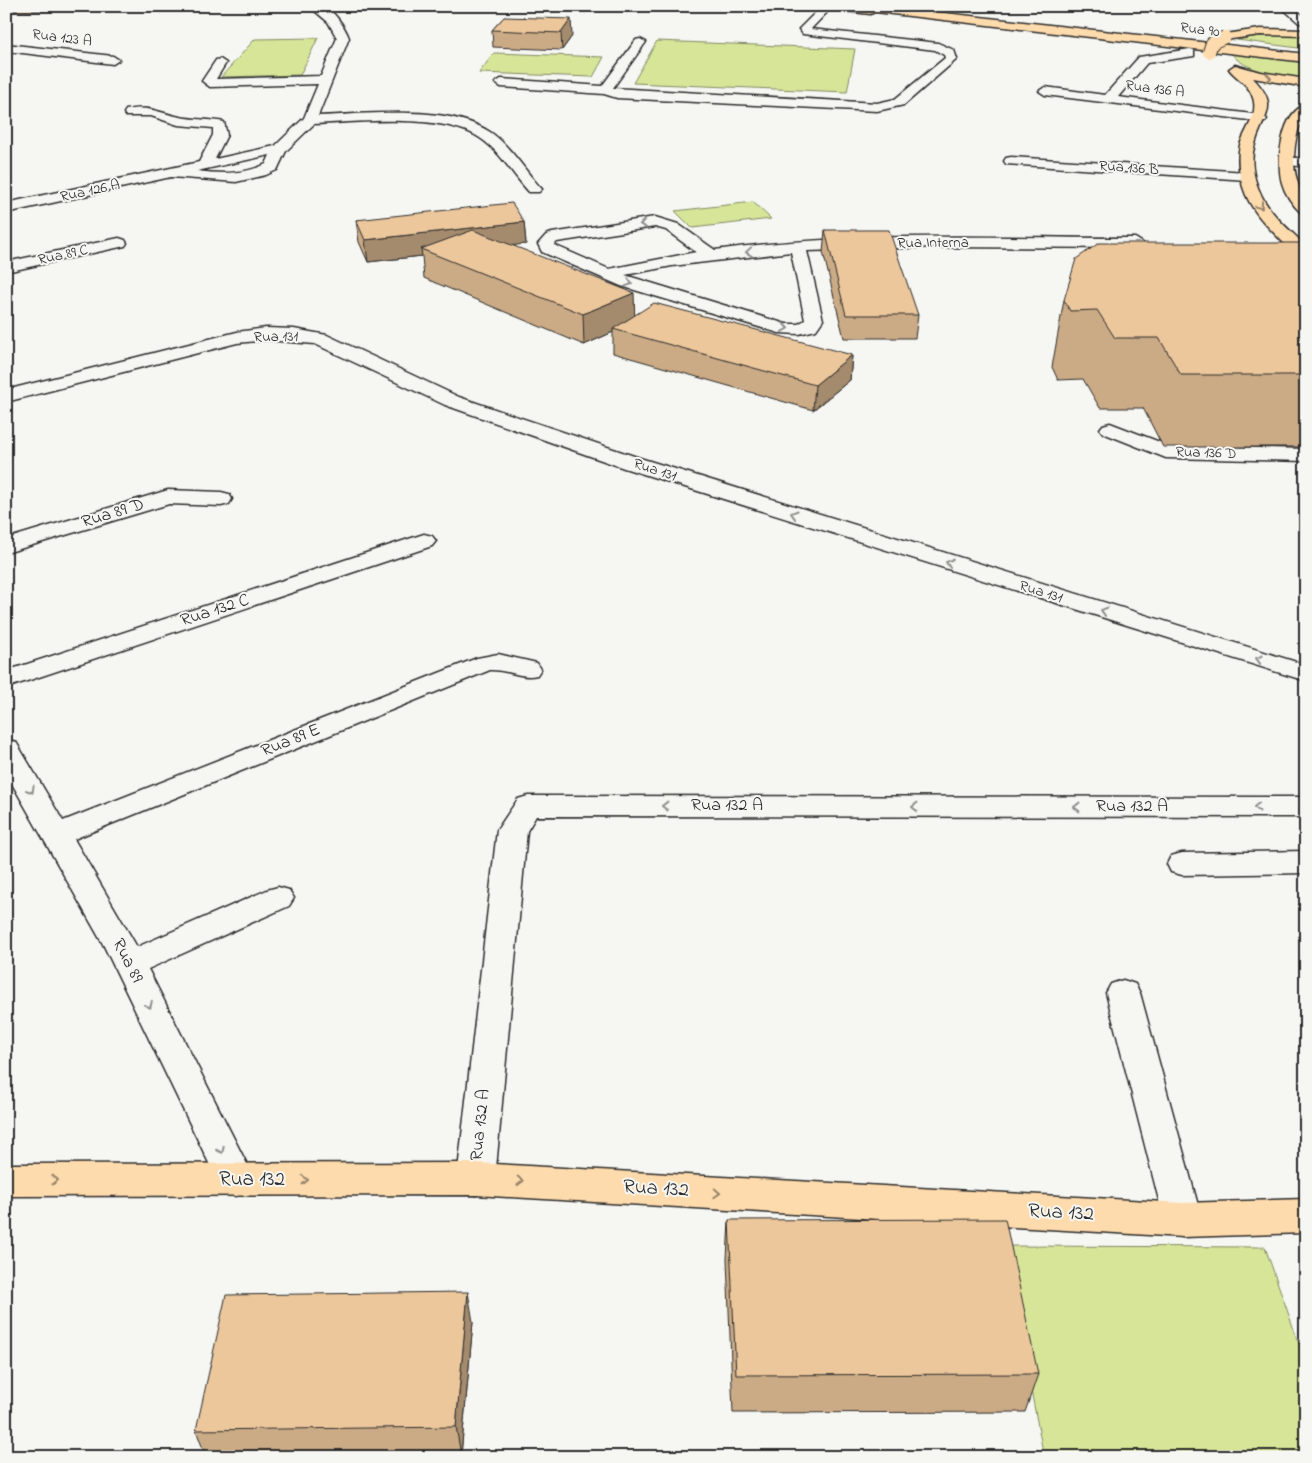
<svg xmlns="http://www.w3.org/2000/svg" width="1312" height="1463" viewBox="0 0 1312 1463" font-family="'Indie Flower',sans-serif">
<rect width="100%" height="100%" fill="#f6f6f2"/>
<filter id="ink" filterUnits="userSpaceOnUse"><feTurbulence type="fractalNoise" baseFrequency=".02" numOctaves="2"/><feDisplacementMap in="SourceGraphic" scale="10" xChannelSelector="R" yChannelSelector="G"/><feConvolveMatrix kernelMatrix="1 2 1 2 8 2 1 2 1" color-interpolation-filters="sRGB"/></filter>
<g filter="url(#ink)">
<g fill="#d7e599" stroke="#818862">
<path d="M1269,34H1306V49L1237,40Z"/>
<path d="M318,38L300,75L221,77L255,39Z"/>
<path d="M657,41L855,49L847,92L633,83Z"/>
<path d="M1231,52L1306,61V79C1287,77 1240,71 1231,52Z"/>
<path d="M494,53H495L604,57L593,77L479,73Z"/>
<path d="M753,202L771,219L692,228L675,211Z"/>
<path d="M1003,1246L1265,1247L1306,1364V1457H1044Z"/>
</g>
<g fill="none" stroke-linecap="round" stroke-linejoin="round">
<defs>
<g id="minor">
<path d="M309,6C313,6 318,5 322,6C333,9 345,27 349,38L318,116C368,114 447,104 490,132C509,145 524,169 539,186L542,189L539,192H529C513,175 500,151 480,138C443,113 358,122 314,124L286,151L277,170L266,175L236,182L171,177L6,213V203L199,162L213,135V128L178,125L151,116H126L124,113L126,110C149,105 160,113 180,117C195,120 210,119 224,122L227,135L215,159L275,146L304,118L318,84L210,87L202,81L216,60L220,59L226,63L216,79L321,76L337,38L328,22ZM270,155L266,164C244,175 221,174 197,171Z"/>
<path d="M822,6H833L811,29L938,43L954,50L957,59L904,105L877,111L617,98L604,94L501,87L495,83L501,79L602,86L636,40L640,39L646,42L613,88L877,103L895,99L945,58L944,55L935,50L803,34L799,29Z"/>
<path d="M1280,6H1292L1306,18V24L1299,23Z"/>
<path d="M6,44L113,56L119,60L113,64L6,51Z"/>
<path d="M1190,49L1194,50V56L1147,63L1118,97L1260,115L1267,119L1265,122L1045,95L1039,91L1045,87L1105,95L1139,57Z"/>
<path d="M1011,157L1247,172L1254,176L1247,180L1006,164L1004,161L1006,158Z"/>
<path d="M1287,157L1306,159V167L1282,164L1280,161Z"/>
<path d="M655,217L678,224L715,250C853,231 995,238 1135,238L1143,243L1135,248L936,247L807,251L823,320L816,330L799,334L779,333L621,286L542,252L538,244L546,235L552,233ZM655,227L666,230L696,252L609,269L554,245L557,242ZM791,252L805,320L798,324H786L625,275L672,266Z"/>
<path d="M119,238L125,240L127,243L125,246L6,272V262Z"/>
<path d="M266,328L294,329L327,335L459,397L640,458L1306,665V681L624,468L445,405L315,344L266,340L237,343L6,402V390L237,332Z"/>
<path d="M1110,423L1170,446L1306,449V461L1166,458L1103,433L1100,429L1103,425Z"/>
<path d="M168,490L221,492L229,494L232,499L229,504L221,506L169,504L6,553V539Z"/>
<path d="M424,534L432,536L436,541L432,546L6,688V671Z"/>
<path d="M498,654L537,663L541,669L537,675C521,679 507,669 490,670L74,839L137,947L267,890L278,887L289,890L294,898L289,906L148,969L255,1180L249,1192L236,1196L223,1192L104,946L6,773V739L16,742L63,821L477,658Z"/>
<path d="M528,796L1306,797V817L536,816L527,831L495,1179L489,1191L476,1195L463,1191L457,1179L497,830L518,799Z"/>
<path d="M1306,851V873L1182,875L1171,872L1167,864L1171,856L1182,853Z"/>
<path d="M1123,980L1135,984L1140,993L1202,1220L1197,1232L1183,1237L1169,1232L1164,1220L1106,993L1111,984Z"/>
</g>
<g id="major">
<path d="M6,6H121L116,9L6,10Z"/>
<path d="M821,6H883L1306,54V62L875,12L870,14L826,9Z"/>
<path d="M1260,29L1306,30V36L1260,35L1225,40L1219,37L1225,34Z"/>
<path d="M1235,65L1261,72L1306,79V87L1253,78C1281,107 1263,115 1255,144C1250,159 1253,176 1259,190C1268,213 1289,229 1306,246V261L1300,260C1280,237 1252,217 1243,187C1239,174 1237,158 1240,145C1246,126 1262,112 1250,91C1245,82 1235,77 1229,69Z"/>
<path d="M1306,105C1306,116 1302,121 1298,131C1295,141 1294,152 1294,162C1294,182 1306,196 1306,215L1301,213C1293,205 1285,194 1282,183C1276,163 1281,111 1306,105Z"/>
<path d="M476,1163L1183,1203L1306,1199V1233L1183,1237L476,1195L6,1196V1164Z"/>
</g>
</defs>
<use href="#minor" stroke="#2b2b2b" stroke-width="3"/>
<use href="#major" stroke="#2b2b2b" stroke-width="3"/>
<use href="#minor" fill="#f6f6f2" fill-rule="evenodd"/>
<use href="#major" fill="#fedbac" fill-rule="evenodd"/>
<defs>
<path id="major-bridge" d="M1209,52L1212,43L1225,37"/>
</defs>
<use href="#major-bridge" stroke="#2b2b2b" stroke-width="14" stroke-linecap="butt"/>
<use href="#major-bridge" stroke="#fedbac" stroke-width="12"/>
</g>
<g fill="#cbab86" stroke="#2b2b2b">
<path d="M504,17L572,36L562,50L493,47L492,30Z"/>
<path d="M356,220L524,222L526,244L511,245L634,316L852,355L850,380L813,410L613,353V332L584,345L424,278L422,256L368,262L359,242Z"/>
<path d="M825,230L918,315L915,338H844L823,252Z"/>
<path d="M1306,243V447H1163L1143,408H1100L1083,379L1058,380L1052,367L1064,300Z"/>
<path d="M729,1220L1038,1374L1025,1412L733,1413L727,1259Z"/>
<path d="M473,1322L461,1455L351,1457H206L196,1430Z"/>
</g>
<g fill="#a58b6d" stroke="#2b2b2b">
<path d="M571,19L572,36L562,50L561,33Z"/>
<path d="M524,222L526,244L435,254L421,249L422,256L368,262L365,240Z"/>
<path d="M634,293L635,323L613,329V332L584,345L583,314Z"/>
<path d="M852,355L850,380L813,410L815,385Z"/>
<path d="M468,1292L473,1322L461,1455L456,1427Z"/>
</g>
<g fill="#ecc79c" stroke="#2b2b2b">
<path d="M504,17L571,19L561,33L492,30Z"/>
<path d="M512,203L524,222L365,240L356,220Z"/>
<path d="M473,230L634,293L583,314L421,249Z"/>
<path d="M825,230H889L918,315H846Z"/>
<path d="M1099,243H1306V375H1181L1159,338H1115L1097,310L1070,311L1064,300L1076,259Z"/>
<path d="M654,303L852,355L815,385L613,329Z"/>
<path d="M1005,1219L1038,1374L736,1375L729,1220Z"/>
<path d="M468,1292L456,1427L196,1430L226,1295Z"/>
</g>
<defs><path id="oneway-chevron" d="M-2-3.5L2.5 0L-2 3.5" fill="none" stroke-width="1.6" stroke-linecap="round" stroke-linejoin="round" transform="scale(1.25)"/></defs>
<g stroke="#94836c">
<use href="#oneway-chevron" transform="translate(1268 78) rotate(11)"/>
<use href="#oneway-chevron" transform="translate(1260 206) rotate(53)"/>
<use href="#oneway-chevron" transform="translate(55 1180)"/>
<use href="#oneway-chevron" transform="translate(305 1180)"/>
<use href="#oneway-chevron" transform="translate(520 1181) rotate(3)"/>
<use href="#oneway-chevron" transform="translate(717 1193) rotate(3)"/>
</g>
<g stroke="#90908e">
<use href="#oneway-chevron" transform="translate(643 224) rotate(171)"/>
<use href="#oneway-chevron" transform="translate(749 252) rotate(174)"/>
<use href="#oneway-chevron" transform="translate(629 283) rotate(18)"/>
<use href="#oneway-chevron" transform="translate(785 328) rotate(9)"/>
<use href="#oneway-chevron" transform="translate(794 514) rotate(-163)"/>
<use href="#oneway-chevron" transform="translate(949 563) rotate(-163)"/>
<use href="#oneway-chevron" transform="translate(1104 611) rotate(-163)"/>
<use href="#oneway-chevron" transform="translate(1259 659) rotate(-164)"/>
<use href="#oneway-chevron" transform="translate(31 790) rotate(60)"/>
<use href="#oneway-chevron" transform="translate(665 806) rotate(-180)"/>
<use href="#oneway-chevron" transform="translate(915 807) rotate(-180)"/>
<use href="#oneway-chevron" transform="translate(1077 807) rotate(-180)"/>
<use href="#oneway-chevron" transform="translate(1257 807) rotate(-180)"/>
<use href="#oneway-chevron" transform="translate(149 1005) rotate(64)"/>
<use href="#oneway-chevron" transform="translate(221 1150) rotate(63)"/>
</g>
</g>
<g text-anchor="middle" dominant-baseline="central" stroke-width="4" stroke-linejoin="round" paint-order="stroke">
<g font-size="15" fill="#2b2b2b" stroke="#f6f6f2">
<text transform="translate(1200 30) rotate(7)">Rua 90</text>
<text transform="translate(62 38) rotate(7)">Rua 123 A</text>
<text transform="translate(1155 89) rotate(7)">Rua 136 A</text>
<text transform="translate(1129 168) rotate(4)">Rua 136 B</text>
<text transform="translate(90 191) rotate(-12)">Rua 126 A</text>
<text x="933" y="243">Rua Interna</text>
<text transform="translate(63 255) rotate(-12)">Rua 89 C</text>
<text transform="translate(276 337) rotate(-1)">Rua 131</text>
<text transform="translate(1206 453) rotate(2)">Rua 136 D</text>
<text transform="translate(655 470) rotate(18)">Rua 131</text>
<text transform="translate(1041 592) rotate(17)">Rua 131</text>
</g>
<g font-size="18" fill="#2b2b2b" stroke="#f6f6f2">
<text transform="translate(113 514) rotate(-17)">Rua 89 D</text>
<text transform="translate(215 611) rotate(-18)">Rua 132 C</text>
<text transform="translate(291 741) rotate(-22)">Rua 89 E</text>
<text x="727" y="806">Rua 132 A</text>
<text x="1132" y="807">Rua 132 A</text>
<text transform="translate(127 961) rotate(63)">Rua 89</text>
<text transform="translate(481 1125) rotate(-84)">Rua 132 A</text>
</g>
<g font-size="21" fill="#2b2b2b" stroke="#f6f6f2">
<text x="252" y="1180">Rua 132</text>
<text transform="translate(656 1189) rotate(3)">Rua 132</text>
<text transform="translate(1061 1213) rotate(3)">Rua 132</text>
</g>
</g>
<rect width="1312" height="1463" fill="none" stroke="#f6f6f2" stroke-width="25"/>
<rect x="12" y="12" width="1287" height="1438" fill="none" stroke="#2b2b2b" stroke-width="2" filter="url(#ink)"/>
</svg>
